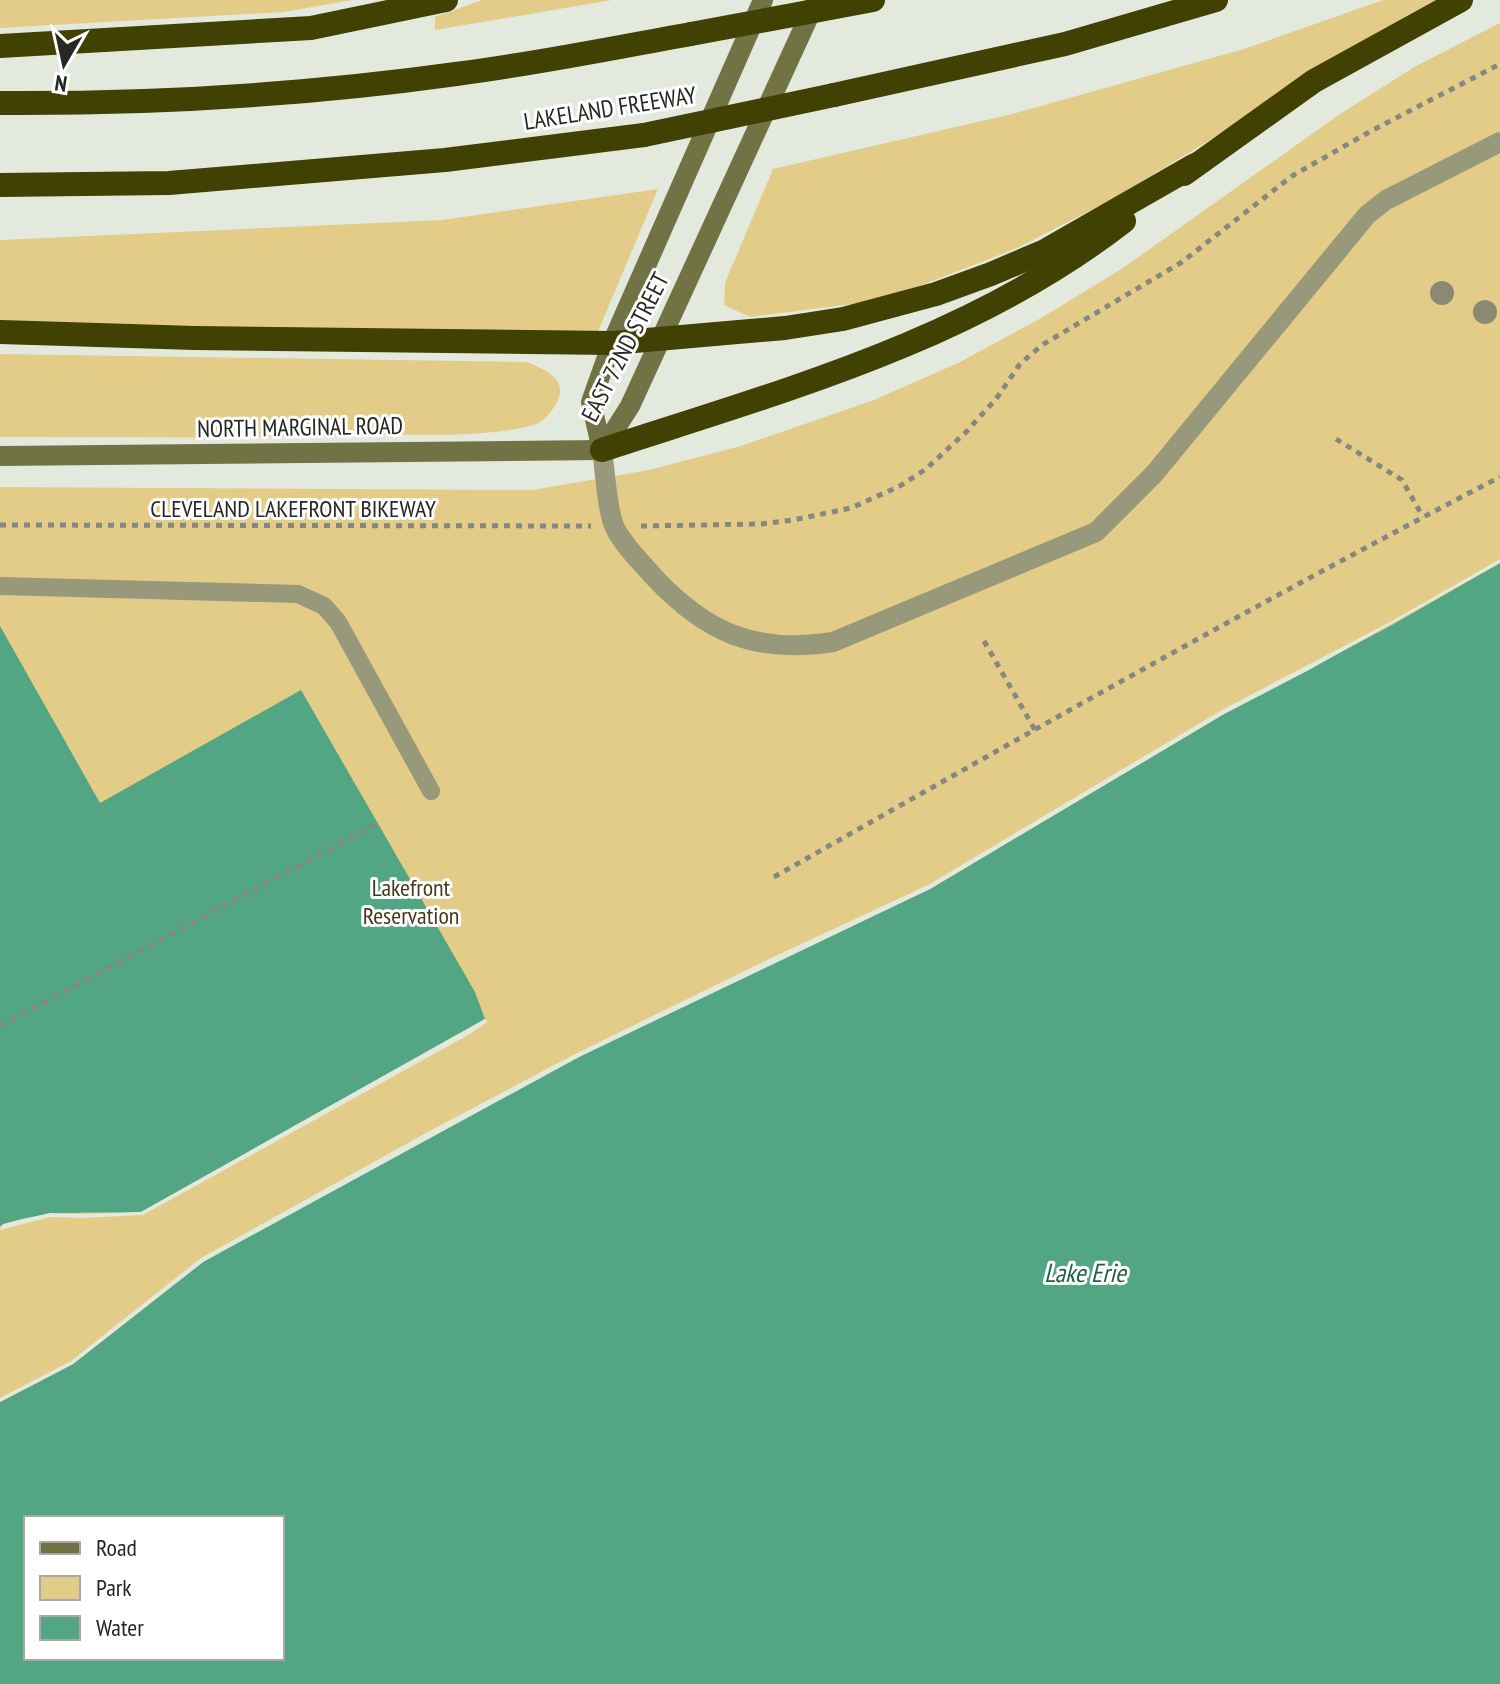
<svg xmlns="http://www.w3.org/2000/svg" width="1500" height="1684" viewBox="0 0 1500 1684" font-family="'PT Sans Narrow',sans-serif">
<rect width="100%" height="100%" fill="#e4e9de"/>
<g fill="#e3cc87">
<path d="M0,0H353L283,12L0,28Z"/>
<path d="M482,0H612L435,30V17Z"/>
<path d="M1383,0H1440L1111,200L1015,249L883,300L750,317L724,305L725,283L773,169L1012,114L1244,49Z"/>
<path d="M1500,23V778L26,1518L0,1589V487L532,490L649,470L741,446L874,400L960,362L1043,317L1123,268L1340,114L1416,66Z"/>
<path d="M658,189L597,334L374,333L0,322V240L442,220Z"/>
<path d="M0,354L527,362C540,368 562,375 560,393C558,405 545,422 534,425C484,438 428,434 377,435C251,439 126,437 0,437Z"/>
</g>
<g fill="#53a683" fill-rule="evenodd">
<path d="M1500,563V1684H0V1402L73,1364L203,1262L426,1137L579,1057L768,963L930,889L1224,714L1392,625ZM26,1518H282V1658H26Z"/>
<path d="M0,626L100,803L301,690L475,992L485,1019L141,1212C95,1214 43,1208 0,1226Z"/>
</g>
<g fill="#e4e9de">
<path d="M1500,559V563L1307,671L1224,714L930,889L579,1057L203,1262L73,1364L0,1402V1398L71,1361L201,1258L424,1134L577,1053L767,960L928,885L1222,710L1390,622Z"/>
<path d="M485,1019L487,1022L470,1034L143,1215L83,1218L50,1217L0,1230L3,1224L50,1213L83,1214L141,1212Z"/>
</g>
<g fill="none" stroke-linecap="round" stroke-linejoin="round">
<g stroke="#858881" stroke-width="5" stroke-dasharray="6 6" stroke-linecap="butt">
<path d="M1336,439L1402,480L1423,517"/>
<path d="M0,525L591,526"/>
<path d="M641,526L761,524L793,520L851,508L900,486L926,469L966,432L996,399L1020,364L1042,345L1182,262L1292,176L1371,131L1500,64"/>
<path d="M984,641L1035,730"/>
<path d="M774,877C1014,741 1255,604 1500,477"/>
<path d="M0,1026L378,823"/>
</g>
<path stroke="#97997a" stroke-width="18" d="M0,586L298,594L324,606L338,622L431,791"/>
<path stroke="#97997a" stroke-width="20" d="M602,450C605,469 607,512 615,528C624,546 640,561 653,576C706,633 755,654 833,642L1096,532L1154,474L1367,215L1386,200L1500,142"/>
<g stroke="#717345" stroke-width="20">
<path d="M602,450L630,406L815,3"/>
<path d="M602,450L591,402L612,343L763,0"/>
<path d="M0,456L602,450"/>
</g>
<g stroke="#404102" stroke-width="24">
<path d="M0,46L311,28L446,0"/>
<path d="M834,95L1065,44L1216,0"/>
<path d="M0,103C152,104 305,95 456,74C535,64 613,48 691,34"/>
<path d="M1184,174L1314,81L1461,0"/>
<path d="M0,185L169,183L445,160L644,135"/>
<path d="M0,332L195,338L612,343L785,328L843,319L936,294L991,274L1045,251L1195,165"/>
<path d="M602,450C782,391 972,340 1124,221"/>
</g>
<g stroke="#404102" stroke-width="24">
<path d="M691,34L873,0"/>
<path d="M644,135L834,95"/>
</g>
</g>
<g fill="#8c8972">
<circle cx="1442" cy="293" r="12"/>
<circle cx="1485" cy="312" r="12"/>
</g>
<g text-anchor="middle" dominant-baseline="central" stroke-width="6" stroke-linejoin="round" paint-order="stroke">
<g font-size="24" fill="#262824" stroke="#fff">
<text transform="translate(610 108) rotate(-9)">LAKELAND FREEWAY</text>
<text transform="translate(625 347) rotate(-63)">EAST 72ND STREET</text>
<text transform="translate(300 427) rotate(-1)">NORTH MARGINAL ROAD</text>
<text x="293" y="508">CLEVELAND LAKEFRONT BIKEWAY</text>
</g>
<g font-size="24" fill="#443a19" stroke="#fff">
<text x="411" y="887">Lakefront<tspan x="411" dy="28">Reservation</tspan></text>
</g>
<g font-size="26" font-style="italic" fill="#226149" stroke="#fff">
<text x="1085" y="1272">Lake Erie</text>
</g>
</g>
<rect x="24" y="1516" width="260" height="144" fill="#ffffff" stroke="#a8a9a7" stroke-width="2"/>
<rect x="40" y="1542" width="40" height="12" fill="#717345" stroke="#a8a9a7" stroke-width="2"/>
<text x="96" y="1556" font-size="24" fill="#262824">Road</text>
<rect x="40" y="1576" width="40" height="24" fill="#e3cc87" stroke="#a8a9a7" stroke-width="2"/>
<text x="96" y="1596" font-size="24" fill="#262824">Park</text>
<rect x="40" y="1616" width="40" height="24" fill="#53a683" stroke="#a8a9a7" stroke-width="2"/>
<text x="96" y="1636" font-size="24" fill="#262824">Water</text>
<g transform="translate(64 64) rotate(189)" stroke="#ffffff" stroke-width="6" paint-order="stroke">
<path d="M0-6L14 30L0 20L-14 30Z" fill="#262824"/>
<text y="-12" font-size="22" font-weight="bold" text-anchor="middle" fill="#262824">N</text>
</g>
</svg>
